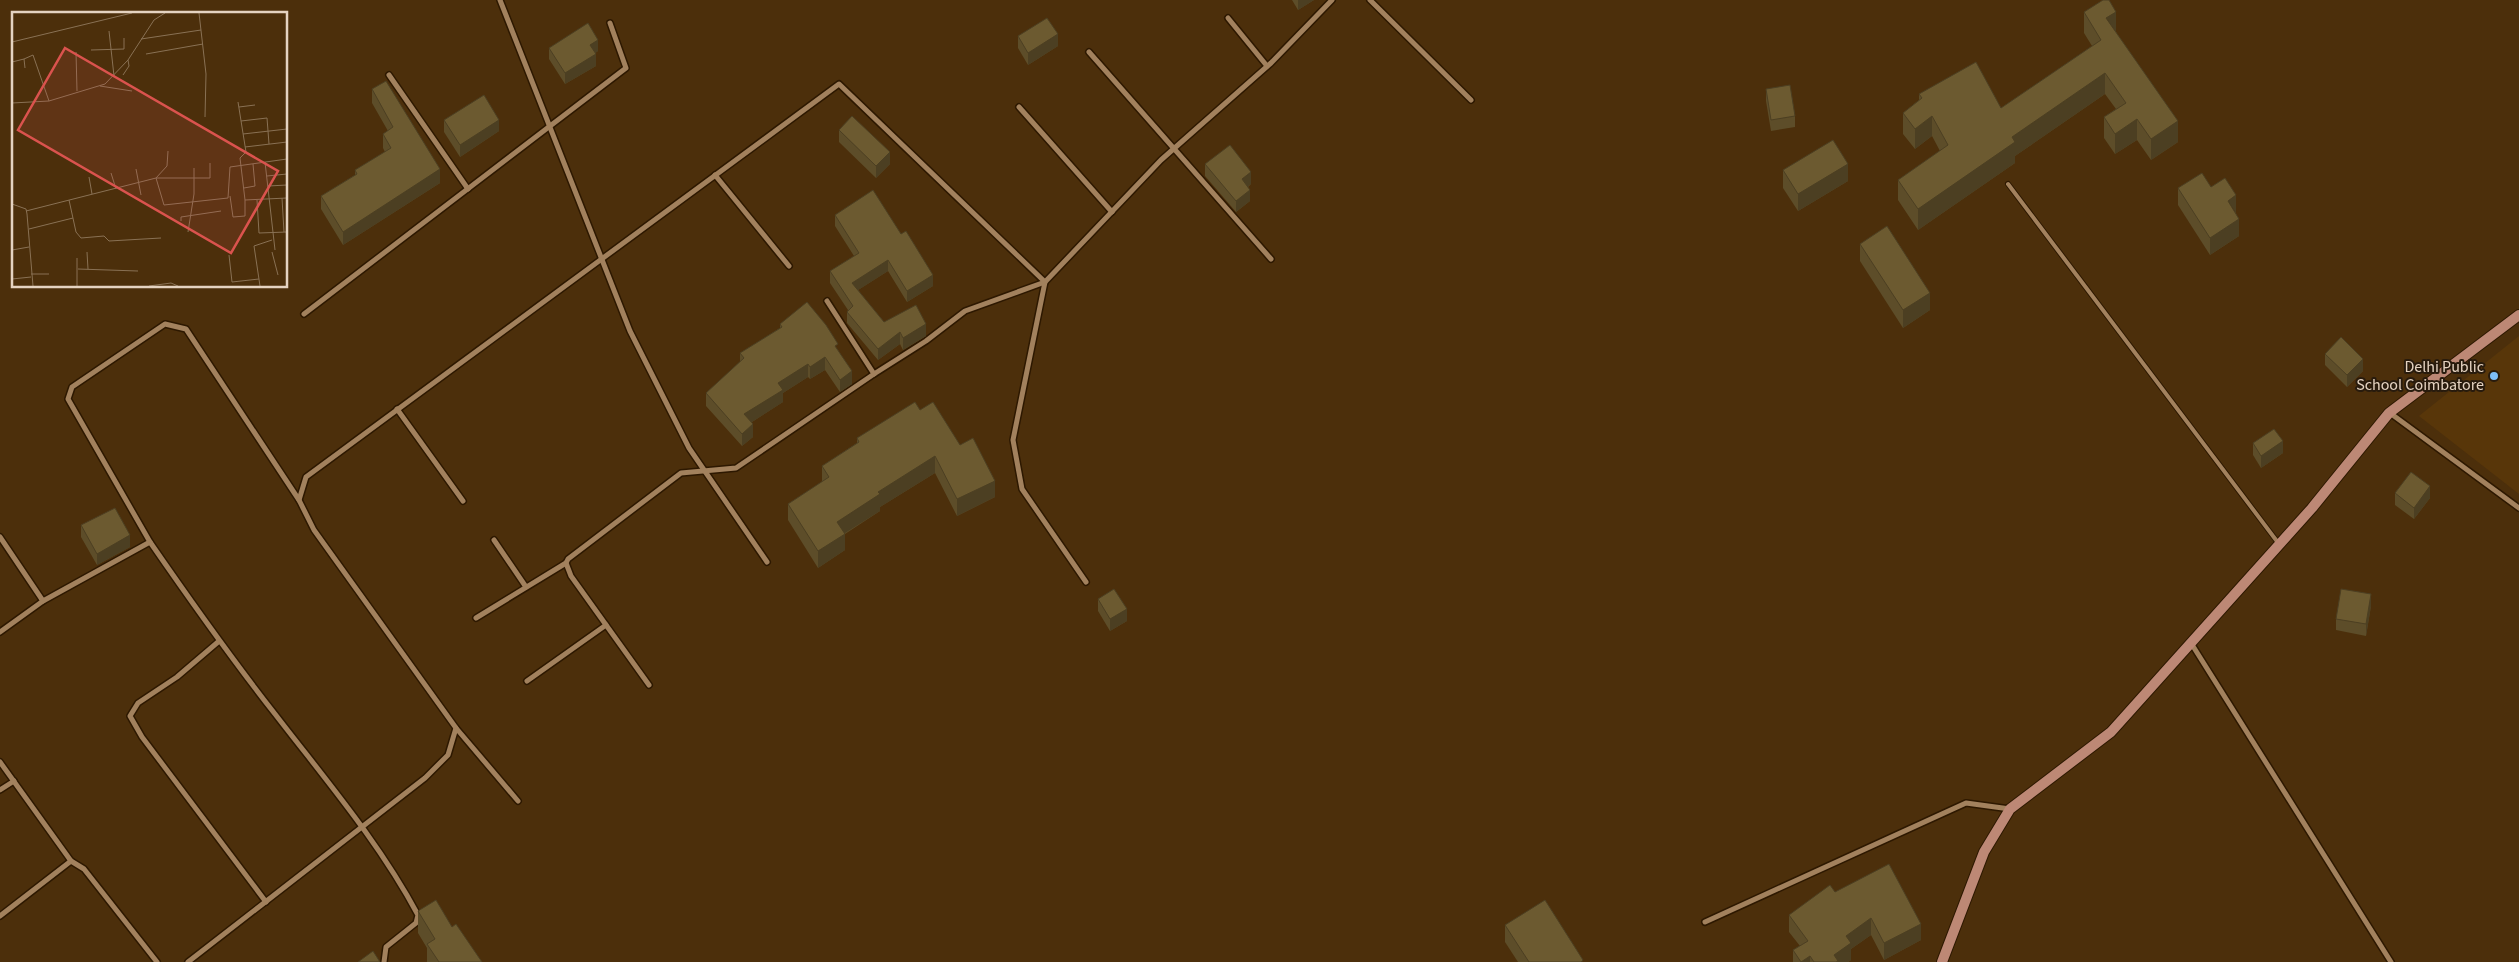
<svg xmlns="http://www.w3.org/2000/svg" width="2519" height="962" viewBox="0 0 2519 962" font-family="'Source Sans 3',sans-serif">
<rect width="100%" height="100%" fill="#4c2f0b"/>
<path fill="#583609" d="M2519,336V494L2419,416Z"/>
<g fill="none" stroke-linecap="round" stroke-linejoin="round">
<defs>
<path id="service" d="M2008,184L2279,544"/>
<g id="minor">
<path d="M500,0L630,331L689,448L767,562"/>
<path d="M1370,0L1471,100"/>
<path d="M1228,18L1267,66"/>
<path d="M1089,52L1271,259"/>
<path d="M389,75L468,189"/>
<path d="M1019,107L1112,212"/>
<path d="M715,175L789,266"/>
<path d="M827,301L874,374"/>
<path d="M304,314L626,68L610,23"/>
<path d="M397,409L463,501"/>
<path d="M2390,413L2519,508"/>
<path d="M0,537L43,601"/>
<path d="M494,540L526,587"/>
<path d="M150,542L68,399L72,387L165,324L186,329L299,500"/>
<path d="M476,618L566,563"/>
<path d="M0,632L43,601L150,542C190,600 231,658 275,714C325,779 379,842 418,915L416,923L386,947L384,962"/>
<path d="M218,642L177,677L138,703L130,716L142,737L266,902"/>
<path d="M2191,643L2391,962"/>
<path d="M527,681L606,625"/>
<path d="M649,685L571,576L566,563L568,559L681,473L736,468L874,374L926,341L965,311L1045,282L1161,160L1271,63L1332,0"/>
<path d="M456,728L518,801"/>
<path d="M0,762L71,861L84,869L157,962"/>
<path d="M0,790L14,781"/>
<path d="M0,916L71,861"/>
<path d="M1705,922L1966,803L2010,809"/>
<path d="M188,962L425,778L448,755L456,728L314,530L299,500L306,477L839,84L1045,282L1013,440L1022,489L1086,582"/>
</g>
<path id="secondary" d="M1942,962L1984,852L2010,809L2111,732L2312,508L2389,413L2519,315"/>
</defs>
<use href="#service" stroke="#2d1800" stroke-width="6"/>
<use href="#minor" stroke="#2d1800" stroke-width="8"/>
<use href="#secondary" stroke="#2d1800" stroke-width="12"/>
<use href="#service" stroke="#a2815d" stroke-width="4"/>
<use href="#minor" stroke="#a2815d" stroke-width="5"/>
<use href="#secondary" stroke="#bd8875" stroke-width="10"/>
</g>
<g fill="#5d4d29">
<path d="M1292,0H1314L1298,10Z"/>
<path d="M2084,12L2116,32L2178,142L2151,160L2137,140L2115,154L2104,138V117L2116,109L2105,94L2015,156V163L1918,230L1898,200V180L1940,151L1932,136L1915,149L1903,134V113L1919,100V94L2001,108L2092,46L2084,33Z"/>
<path d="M1018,36L1058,46L1028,65L1018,48Z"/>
<path d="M549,48L598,51L595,53L596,66L565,84L549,59Z"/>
<path d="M372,89L440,183L343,245L321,209V196L355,175V170L385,152L383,148V134L388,131L372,103Z"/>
<path d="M1766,89L1795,116V127L1771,131L1766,101Z"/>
<path d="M444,120L499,131L460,157L444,132Z"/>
<path d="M839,130L890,164L876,178L839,142Z"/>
<path d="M1205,164L1251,184L1248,187L1250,201L1236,212L1205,176Z"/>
<path d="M1783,170L1848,181L1798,211L1783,188Z"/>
<path d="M2211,187L2236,213L2239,236L2210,255L2178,205V188Z"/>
<path d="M835,215L933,286L907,302L888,271L858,290L884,322L926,336L903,350L900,344L878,360L847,323V312L848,310L830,283V271L854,256L835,226Z"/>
<path d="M1860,244L1930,310L1903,328L1860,261Z"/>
<path d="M780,324L838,350L852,384L840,392L825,370L810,379L808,377L783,393V402L752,422L753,437L742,446L706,406V393L740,362V353L780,328Z"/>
<path d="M2325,354L2363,371L2347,387L2325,365Z"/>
<path d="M920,410L995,497L957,516L935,473L880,507V511L845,534V550L818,568L788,520V504L822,482V466L857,443V438Z"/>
<path d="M2253,443L2283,453L2261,468L2253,455Z"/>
<path d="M2395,493L2430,498L2414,519L2395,505Z"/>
<path d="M81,525L130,547L97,565L81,537Z"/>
<path d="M1098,599L1127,621L1110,631L1098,611Z"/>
<path d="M2371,606L2366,636L2336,630V619Z"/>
<path d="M1835,892L1921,940L1884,960L1871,935L1851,949V960L1848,962H1793V950L1800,946L1789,932V915Z"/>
<path d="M418,911L452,927L482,962H427V948L418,933Z"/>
<path d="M1505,925L1583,962H1518L1505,942Z"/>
</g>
<g fill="#4c3f22">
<path d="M1298,0H1314L1298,10Z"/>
<path d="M2116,12V32L2106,18Z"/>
<path d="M1058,34V46L1028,65V53Z"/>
<path d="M598,40V51L590,57V45Z"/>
<path d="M596,54V66L565,84V73Z"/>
<path d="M2105,73V94L2015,156V163L1918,230V209L2012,137Z"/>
<path d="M1932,116V136L1915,149V129Z"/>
<path d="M2137,119V140L2115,154V134Z"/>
<path d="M499,120V131L460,157V145Z"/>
<path d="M2178,121V142L2151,160V139Z"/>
<path d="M890,152V164L876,178V166Z"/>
<path d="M1848,164V181L1798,211V194Z"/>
<path d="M440,169V183L343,245V232Z"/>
<path d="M1251,172V184L1242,191V179Z"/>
<path d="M1250,190V201L1236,212V201Z"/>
<path d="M2236,195V213L2228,201Z"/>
<path d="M2239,219V236L2210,255V238Z"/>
<path d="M888,260V271L852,294V283Z"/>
<path d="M933,275V286L907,302V291Z"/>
<path d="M1930,293V310L1903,328V310Z"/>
<path d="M926,324V336L903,350V338Z"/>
<path d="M900,332V344L878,360V349Z"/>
<path d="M825,357V370L810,379V367Z"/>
<path d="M2363,359V371L2347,387V375Z"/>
<path d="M808,364V377L783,393V402L744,427V414L778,383Z"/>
<path d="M852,371V384L840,392V380Z"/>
<path d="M753,424V437L742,446V434Z"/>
<path d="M2283,441V453L2261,468V456Z"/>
<path d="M935,456V473L880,507V511L837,538V522L878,492Z"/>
<path d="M995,481V497L957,516V499Z"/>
<path d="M2430,486V498L2414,519V508Z"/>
<path d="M845,534V550L818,568V551Z"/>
<path d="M130,535V547L97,565V554Z"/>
<path d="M2371,594V606L2366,636V624Z"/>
<path d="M1127,609V621L1110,631V619Z"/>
<path d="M1871,918V935L1851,949V960L1848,962H1834V955L1846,936Z"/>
<path d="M1921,924V940L1884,960V943Z"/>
<path d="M1810,956V962H1801Z"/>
</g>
<g fill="#6c5a30" stroke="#4c3f22">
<path d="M2103,0H2109L2116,12L2106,18L2178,121L2151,139L2137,119L2115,134L2104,117L2126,103L2105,73L2012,137L2015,142L1918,209L1898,180L1948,145L1932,116L1915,129L1903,113L1922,98L1919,94L1976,62L2001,108L2101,40L2084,12Z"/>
<path d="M1047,18L1058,34L1028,53L1018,36Z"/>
<path d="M588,23L598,40L590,45L596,54L565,73L549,48Z"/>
<path d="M386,81L440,169L343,232L321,196L357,174L355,170L391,148L383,134L393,127L372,89Z"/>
<path d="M1790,85L1795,116L1771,120L1766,89Z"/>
<path d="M484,95L499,120L460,145L444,120Z"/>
<path d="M852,116L890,152L876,166L839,130Z"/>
<path d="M1833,140L1848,164L1798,194L1783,170Z"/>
<path d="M1230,145L1251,172L1242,179L1250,190L1236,201L1205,164Z"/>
<path d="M2202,173L2211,187L2225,178L2236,195L2228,201L2239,219L2210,238L2178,188Z"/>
<path d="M873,190L901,234L906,231L933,275L907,291L888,260L852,283L884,322L916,305L926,324L903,338L900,332L878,349L847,312L853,306L830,271L859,253L835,215Z"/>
<path d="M1887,226L1930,293L1903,310L1860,244Z"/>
<path d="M807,302L826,325L838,344L835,346L852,371L840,380L825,357L810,367L808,364L778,383L783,390L744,414L753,424L742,434L706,393L744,358L740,353L782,327L780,324Z"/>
<path d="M2341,337L2363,359L2347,375L2325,354Z"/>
<path d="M915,402L920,410L933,402L960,445L973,438L995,481L957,499L935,456L878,492L880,494L837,522L845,534L818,551L788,504L829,477L822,466L859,442L857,438Z"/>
<path d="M2274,429L2283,441L2261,456L2253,443Z"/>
<path d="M2411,472L2430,486L2414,508L2395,493Z"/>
<path d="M115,508L130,535L97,554L81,525Z"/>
<path d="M1114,589L1127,609L1110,619L1098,599Z"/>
<path d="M2341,589L2371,594L2366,624L2336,619Z"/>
<path d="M1889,864L1921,924L1884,943L1871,918L1846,936L1851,943L1834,955L1838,961L1836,962H1814L1810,956L1801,962L1793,950L1808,941L1789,915L1830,885L1835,892Z"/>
<path d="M436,900L452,927L456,924L482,962H439L427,944L435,939L418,911Z"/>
<path d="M1545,900L1583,960L1581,962H1529L1505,925Z"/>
<path d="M373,951L380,962H358Z"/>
</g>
<circle fill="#7dbef9" stroke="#281b0d" stroke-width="2" cx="2494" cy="376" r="5"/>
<g text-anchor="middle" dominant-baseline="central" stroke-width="4" stroke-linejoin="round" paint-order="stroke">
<g font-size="16" fill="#e5d3c1" stroke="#281b0d" text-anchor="end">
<text x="2484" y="367">Delhi Public<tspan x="2484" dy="18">School Coimbatore</tspan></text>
</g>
</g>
<g transform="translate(12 12)">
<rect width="275" height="275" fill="#4c2f0b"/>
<path fill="none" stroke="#897154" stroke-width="1" d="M187,1L194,62L193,105M97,19L102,64M129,27L189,18M0,30L120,1M79,38L112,37V26M64,40L65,79M134,42L191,32M12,47L21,43L37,89M0,50L12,47L13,56M111,63L117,54L116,48M88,74L120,79M226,90L234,140L228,146L233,188L275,186M0,91L37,89L93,72L116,48L142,8L153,1M227,95L243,93M229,109L255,106L257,132M231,122L275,117M233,135L275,130M156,139L155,154L144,166L152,193L216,186L218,155L275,147M253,150L263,238M124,157L129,183M99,161L104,177M255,164L275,162M77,165L80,182M256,174L275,173M232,176L243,174L241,152M218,184L221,205L233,204V188M270,186L272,220M57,188L64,220L69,226L92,224L97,229L149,226M245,188L247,221L275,220M0,192L14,197L15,202L21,274M14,199L144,166H198V151M169,209V205L209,199M17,217L61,206M176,220L182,182V156M0,238L17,235M75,240L76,257M260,240L266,263M217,243L220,270L247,267M65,246V274M66,257L126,259M19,262H37M0,267L19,265M137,274L159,271L166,274M248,274L242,234L260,228"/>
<path fill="#da534e" fill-opacity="0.15" stroke="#da534e" stroke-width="2.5" d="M53,36L266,159L219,241L6,118Z"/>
<rect width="275" height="275" fill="none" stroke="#e5d3c1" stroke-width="2.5"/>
</g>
</svg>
